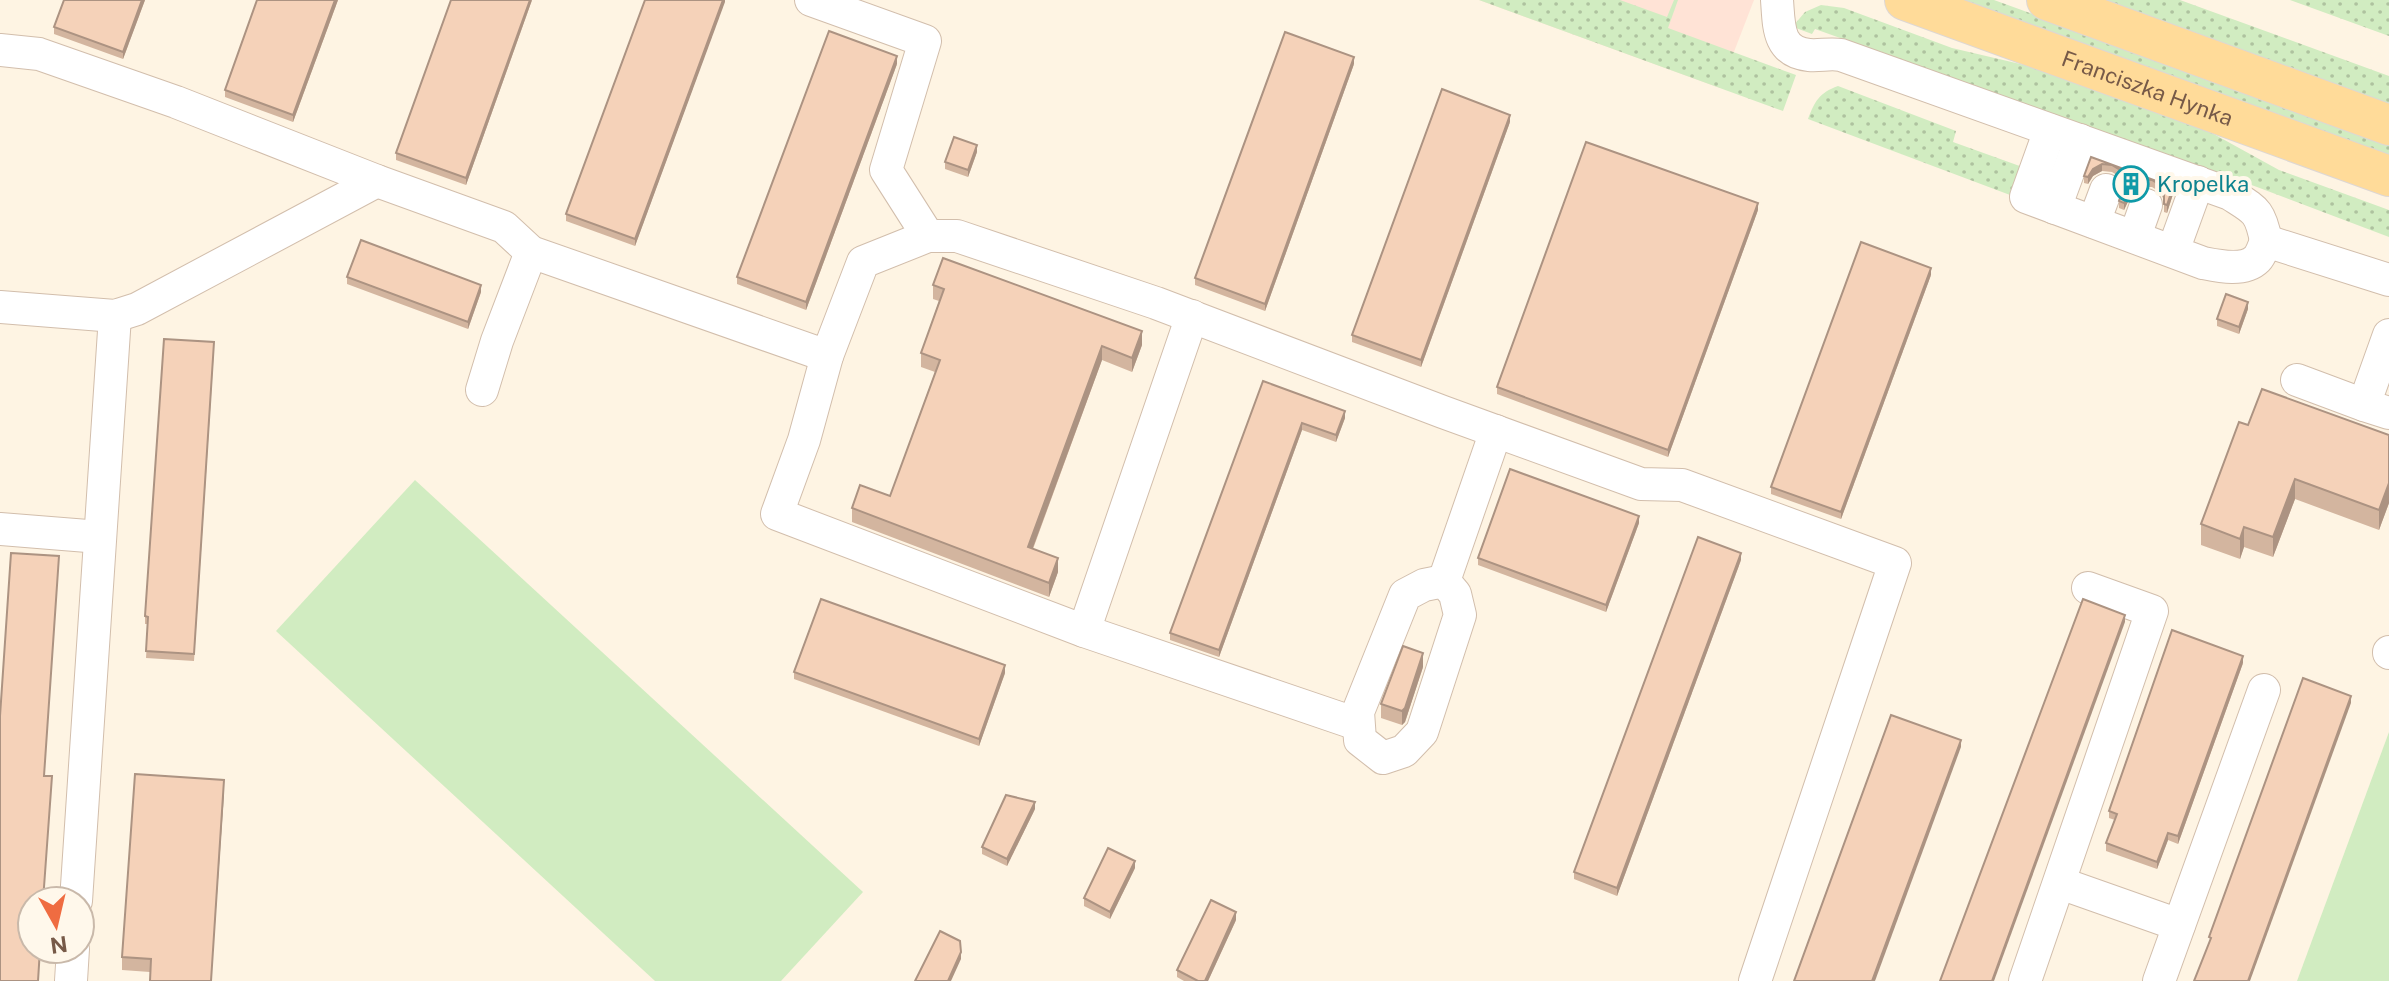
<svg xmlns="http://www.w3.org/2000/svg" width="2389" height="981" viewBox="0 0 2389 981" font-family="'Public Sans',sans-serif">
<defs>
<pattern id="green-dots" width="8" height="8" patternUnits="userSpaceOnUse" patternTransform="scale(2)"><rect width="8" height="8" fill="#d1ecc1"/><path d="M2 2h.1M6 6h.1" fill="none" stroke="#aec29f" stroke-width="1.8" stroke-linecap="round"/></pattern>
</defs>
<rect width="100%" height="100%" fill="#fef4e3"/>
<path fill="#ffe3d6" d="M1479,0H1754L1720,88Z"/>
<g fill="url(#green-dots)">
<path d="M1479,0H1620L1667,17L1674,0H1678L1668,28L1796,75L1783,111Z"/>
<path d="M1951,0H1994L2389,144V160Z"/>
<path d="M2101,0H2180L2389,76V105Z"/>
<path d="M2290,0H2389V36Z"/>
<path d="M1821,5L1844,8L1952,48L2050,71L2210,132L2279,170L2389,210V237L2257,187L1815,29L1812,34L1796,28L1794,25L1805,12Z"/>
<path d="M1838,86L1956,131L1953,142L2028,169L2018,198L1808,119C1815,101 1819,93 1838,86Z"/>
</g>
<g fill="#d1ecc1">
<path d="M415,480L863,892L781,981H655L276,631Z"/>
<path d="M2389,732V981H2297Z"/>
</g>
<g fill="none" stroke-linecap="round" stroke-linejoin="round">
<defs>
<g id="minor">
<path d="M811,0L925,41L886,170L928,236"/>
<path d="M1777,0C1779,25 1777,52 1809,55C1820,56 1830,53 1841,55L2230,194C2255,210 2260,210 2266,241"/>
<path d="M0,50L39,54L176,102L377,181L504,227L531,252L827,356L863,262L928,236H957L1156,303L1443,412L1641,484L1682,485L1895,563L1755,981"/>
<path d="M2050,130L2026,197L2203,263C2218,266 2244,272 2257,259C2261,255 2264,246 2266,241L2389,280"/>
<path d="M2055,208L2080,140"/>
<path d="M2094,222L2106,190"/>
<path d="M2135,236L2146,205"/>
<path d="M2173,251L2198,182"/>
<path d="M0,307L115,316L137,309L377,181"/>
<path d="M2389,335L2364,405L2389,413"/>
<path d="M827,356L804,440L777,514L1084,631L1192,316"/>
<path d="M2297,380L2364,405"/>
<path d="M482,390L497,341L531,252"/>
<path d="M0,529L100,537"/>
<path d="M1444,581L1455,594L1460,615L1422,732L1404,751L1383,758L1360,740L1358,712L1405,595L1424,585Z"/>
<path d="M1444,581L1496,431"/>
<path d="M1084,631L1357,724"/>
<path d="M2389,653V652"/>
<path d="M2060,883L2179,925"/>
<path d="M76,901L115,316"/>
<path d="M71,981L73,949"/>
<path d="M2025,981L2152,611L2088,588"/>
<path d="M2159,981L2264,690"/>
</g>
<g id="major">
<path id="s1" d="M1905,0L2389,176"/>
<path d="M2047,0L2389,125"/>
</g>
</defs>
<use href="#minor" stroke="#d2beac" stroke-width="34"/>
<use href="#major" stroke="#ded7d3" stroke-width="42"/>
<use href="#minor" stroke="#fff" stroke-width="32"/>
<use href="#major" stroke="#ffdb99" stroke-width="40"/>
</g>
<g fill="#d3b59f">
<path d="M64,0H145L123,59L54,34V27Z"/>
<path d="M257,0H338L293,122L225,97V90Z"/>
<path d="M532,0L466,185L396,160V153Z"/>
<path d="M725,0L635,246L566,221V214Z"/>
<path d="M897,64L806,310L737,284V277Z"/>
<path d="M1354,64L1265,311L1195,285V278Z"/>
<path d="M1510,122L1421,367L1352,342V335Z"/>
<path d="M977,152L968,177L945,169V162Z"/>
<path d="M2091,157L2173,187V194L2167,213L2164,212V200L2160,192L2152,187H2142L2133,191L2124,210L2119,208V201L2124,185L2120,177L2112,172L2102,171L2093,176L2088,184L2084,183V176Z"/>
<path d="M1758,210L1668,457L1497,394V387Z"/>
<path d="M1931,275L1841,519L1771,494V487Z"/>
<path d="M347,277L481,292L468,329L347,284Z"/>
<path d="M933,285L1142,345L1132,372L1102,360L1033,549L1058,572L1049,597L852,522V508L890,496L935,372L921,367V353L939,301L933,299Z"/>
<path d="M2248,309L2239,334L2217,326V319Z"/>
<path d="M214,350L194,661L146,658L148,624H145V616Z"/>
<path d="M1263,381L1345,418L1336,442L1302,430L1219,657L1170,640V633Z"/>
<path d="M2248,425L2389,435V503L2379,530L2295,499L2273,557L2244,547L2240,559L2201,545V524Z"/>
<path d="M1639,523L1606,612L1478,565V558Z"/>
<path d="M1741,560L1617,896L1574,879V872Z"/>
<path d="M2243,663L2178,844L2168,840L2157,869L2106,851V843L2115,820L2109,818V811Z"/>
<path d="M1423,667L1405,722L1402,725L1381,718V704Z"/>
<path d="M794,672L1005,673L979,746L794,679Z"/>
<path d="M224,794L150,972L122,970V957Z"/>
<path d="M1035,809L1007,866L982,854V847Z"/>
<path d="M1135,868L1110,919L1084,906V898Z"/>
<path d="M1236,920L1208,981H1184L1177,977V970Z"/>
</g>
<g fill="#ac9382">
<path d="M142,0H145L123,59V52Z"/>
<path d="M335,0H338L293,122V115Z"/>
<path d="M530,0H532L466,185V178Z"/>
<path d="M723,0H725V2L635,246V239Z"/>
<path d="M897,56V64L806,310V302Z"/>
<path d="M1354,57V64L1265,311V304Z"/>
<path d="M1510,115V122L1421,367V360Z"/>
<path d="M977,145V152L968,177V170Z"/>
<path d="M2102,164V171L2093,176L2088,184V177L2093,169Z"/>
<path d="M2142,179V187L2133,191L2124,210V203L2133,184Z"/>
<path d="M2173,187V194L2167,213V205Z"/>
<path d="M1758,203V210L1668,457V450Z"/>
<path d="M1931,268V275L1841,519V512Z"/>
<path d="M481,285V292L468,329V322Z"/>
<path d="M2248,302V309L2239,334V327Z"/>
<path d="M1142,331V345L1132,372V358Z"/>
<path d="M1102,346V360L1028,561V547Z"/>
<path d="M1345,411V418L1336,442V435Z"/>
<path d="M1302,423V430L1219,657V650Z"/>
<path d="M2295,479V499L2273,557V537Z"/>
<path d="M2389,483V503L2379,530V510Z"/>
<path d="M1639,516V523L1606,612V605Z"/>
<path d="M2244,527V547L2240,559V539Z"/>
<path d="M1741,553V560L1617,896V888Z"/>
<path d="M1058,558V572L1049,597V583Z"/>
<path d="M2125,615V622L1994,981H1992Z"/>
<path d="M1423,653V667L1405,722L1402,725V711Z"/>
<path d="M2243,656V663L2178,844V836Z"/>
<path d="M1005,665V673L979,746V739Z"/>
<path d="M2351,696V703L2250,981H2248Z"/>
<path d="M1961,740V747L1875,981H1872Z"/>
<path d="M224,780V794L211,981Z"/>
<path d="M1035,802V809L1007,866V859Z"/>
<path d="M2168,833V840L2157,869V862Z"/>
<path d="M1135,861V868L1110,919V912Z"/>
<path d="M1236,912V920L1208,981H1205Z"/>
<path d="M961,952V959L951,981H948Z"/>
</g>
<g fill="#f5d2b9" stroke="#ac9382" stroke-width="2">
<path d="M64,0H142L123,52L54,27Z"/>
<path d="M257,0H335L293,115L225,90Z"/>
<path d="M451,0H530L466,178L396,153Z"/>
<path d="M645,0H723L635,239L566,214Z"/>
<path d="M829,31L897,56L806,302L737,277Z"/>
<path d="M1285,32L1354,57L1265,304L1195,278Z"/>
<path d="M1442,89L1510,115L1421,360L1352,335Z"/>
<path d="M954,137L977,145L968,170L945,162Z"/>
<path d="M1586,142L1758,203L1668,450L1497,387Z"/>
<path d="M2091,157L2173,187L2167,205L2164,204V194L2160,185L2152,180L2142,179L2133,184L2124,203L2119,201L2125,181L2120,170L2112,165L2102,164L2093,169L2088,177L2084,176Z"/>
<path d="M361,240L481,285L468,322L347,277Z"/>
<path d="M1861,242L1931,268L1841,512L1771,487Z"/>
<path d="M943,258L1142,331L1132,358L1102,346L1028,547L1058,558L1049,583L852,508L860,485L890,496L940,360L921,353L944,289L933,285Z"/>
<path d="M2226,294L2248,302L2239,327L2217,319Z"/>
<path d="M164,339L214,342L194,654L146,651L148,617L145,616Z"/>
<path d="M1263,381L1345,411L1336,435L1302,423L1219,650L1170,633Z"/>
<path d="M2262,389L2389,435V483L2379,510L2295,479L2273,537L2244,527L2240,539L2201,524L2239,422L2248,425Z"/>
<path d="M1510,469L1639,516L1606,605L1478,558Z"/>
<path d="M1698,537L1741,553L1617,888L1574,872Z"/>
<path d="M11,553L59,556L44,776H52L43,901H32V949H40L38,981H0V716Z"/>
<path d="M821,599L1005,665L979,739L794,672Z"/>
<path d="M2083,599L2125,615L1992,981H1940Z"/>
<path d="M2172,630L2243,656L2178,836L2168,833L2157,862L2106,843L2117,814L2109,811Z"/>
<path d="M1403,646L1423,653L1405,708L1402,711L1381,704Z"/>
<path d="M2303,678L2351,696L2248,981H2194L2211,938L2209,937Z"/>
<path d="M1891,715L1961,740L1872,981H1794Z"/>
<path d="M135,774L224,780L211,981H150L151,959L122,957Z"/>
<path d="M1006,795L1035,802L1007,859L982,847Z"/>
<path d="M1108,848L1135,861L1110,912L1084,898Z"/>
<path d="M1211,900L1236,912L1205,981H1198L1177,970Z"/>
<path d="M940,931L960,941L961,952L948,981H915Z"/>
</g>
<defs>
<symbol id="building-ring" viewBox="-11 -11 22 22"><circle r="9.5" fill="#fff8eb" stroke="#0f9aa8" stroke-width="1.5"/><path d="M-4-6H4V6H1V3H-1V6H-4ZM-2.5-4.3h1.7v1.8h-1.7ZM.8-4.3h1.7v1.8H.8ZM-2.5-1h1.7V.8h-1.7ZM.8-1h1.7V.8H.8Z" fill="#0f9aa8"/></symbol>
</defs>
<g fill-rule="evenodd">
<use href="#building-ring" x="2111" y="164" width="40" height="40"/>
</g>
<g text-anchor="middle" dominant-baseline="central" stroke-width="8" stroke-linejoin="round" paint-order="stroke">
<g font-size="22" fill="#775a48" stroke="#fff8eb">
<text stroke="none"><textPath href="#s1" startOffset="258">Franciszka Hynka</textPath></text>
</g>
<g font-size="22" fill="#0d838f" stroke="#fff8eb" text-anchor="start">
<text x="2157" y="184">Kropelka</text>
</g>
</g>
<g transform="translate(56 925) rotate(172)"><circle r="38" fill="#fff8eb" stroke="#c9b9aa" stroke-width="2"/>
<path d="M0-6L14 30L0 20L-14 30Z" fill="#ef6c41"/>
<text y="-12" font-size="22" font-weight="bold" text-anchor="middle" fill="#775a48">N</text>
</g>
</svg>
